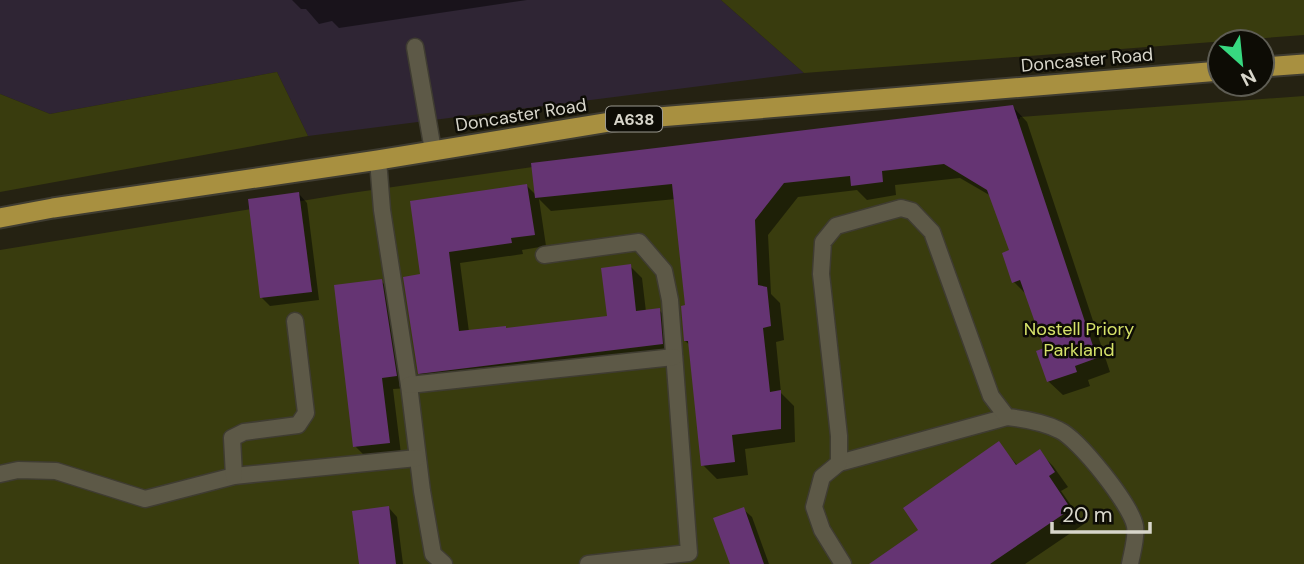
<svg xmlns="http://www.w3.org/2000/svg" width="1304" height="564" viewBox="0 0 1304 564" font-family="'DM Sans',sans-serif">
<rect width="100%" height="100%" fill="#252212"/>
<path fill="#2f2534" d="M0,0H721L804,73L308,136L277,72L50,114L0,94Z"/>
<g fill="#393c0e">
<path d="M721,0H1304V35L804,73Z"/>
<path d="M277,72L308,136L0,192V94L50,114Z"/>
<path d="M1304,96V564H0V250L344,194L687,145L1020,119V117Z"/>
</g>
<g fill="#0007">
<path d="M292,0H527L339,28L332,21L319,24L306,9H301Z"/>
<path d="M1013,107L1027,122L1110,372L1088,380L1090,386L1063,395L1048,381L1046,349L1026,294L1014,282L1011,251L991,196L960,178L895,185L896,195L867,200L857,190L798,197L768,235L771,294L780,303L784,340L776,342L781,393L794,406L795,442L745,449L748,475L717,479L703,465L691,346L685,341L687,307L676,199L551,211L539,199L546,246L522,250L523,254L460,263L469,332L505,327L508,330L609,318L630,266L642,278L646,312L659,310L671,322L674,355L431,385L419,373L422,276L412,202L527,186L536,195Z"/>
<path d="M299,194L307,203L319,300L270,306L262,298Z"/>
<path d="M381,281L393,293L408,388L393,389L401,454L367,458L355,446Z"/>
<path d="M999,444L1018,466L1039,452L1053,466L1068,487L1061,491L1084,524L1025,564H897L920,531Z"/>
<path d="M389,508L397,517L403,564H360Z"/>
<path d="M743,509L752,517L769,564H731Z"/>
</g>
<g fill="#653473">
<path d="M1013,105L1097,358L1075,366L1077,372L1047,382L1036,351L1044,348L1020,280L1012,283L1002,253L1009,250L987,190L944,164L882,171L883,182L851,186L850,176L784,183L755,220L758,285L767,287L771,326L763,328L770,392L781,390V429L732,435L735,462L701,466L688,341H684L681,306L685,305L672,184L535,198L531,163Z"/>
<path d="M527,184L535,235L511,238L512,243L449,252L459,331L506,326V328L607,316L601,268L631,264L636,311L660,308L663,344L418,374L403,277L420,274L410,201Z"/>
<path d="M299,192L312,292L260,298L248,199Z"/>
<path d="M382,279L397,376L382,378L390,443L353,447L334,285Z"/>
<path d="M999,441L1016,465L1040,449L1055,472L1049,476L1071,509L990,564H869L918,530L903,508Z"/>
<path d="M389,506L396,564H359L352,511Z"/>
<path d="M744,507L764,564H730L713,518Z"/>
</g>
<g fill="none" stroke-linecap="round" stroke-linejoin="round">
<defs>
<g id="service">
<path d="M415,47L433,150"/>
<path d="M378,160L382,210L409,385L422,491L433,554L444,564"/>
<path d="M544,255L639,242L664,271L670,300L689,553L588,564"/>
<path d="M409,385L674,357"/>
<path d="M839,463L1007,417"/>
<path d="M0,474L18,470L56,471L145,499L234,476L417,458"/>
<path d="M234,476L232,438L244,432L298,425L306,413L295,321"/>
<path d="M843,564L822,530L814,507L822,477L839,463V436L821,274L823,242L836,226L901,208L912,211L932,232L991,396L1007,417C1025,419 1043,422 1059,430C1079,439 1131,505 1135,526C1137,537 1132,553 1130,564"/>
</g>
<g id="trunk">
<path d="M1262,67L1304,64"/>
<path d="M0,218L53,208L378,160L622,120L1220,71"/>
</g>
</defs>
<use href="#service" stroke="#3f3c31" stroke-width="19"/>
<use href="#trunk" stroke="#3f3c31" stroke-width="23"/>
<use href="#service" stroke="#5d5947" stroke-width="16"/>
<use href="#trunk" stroke="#a89040" stroke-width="19"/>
</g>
<g text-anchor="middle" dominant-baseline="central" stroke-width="5" stroke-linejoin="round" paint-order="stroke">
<rect fill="#0d0c05" stroke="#9b9990" stroke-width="2" x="606" y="106.5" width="56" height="25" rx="5"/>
<g font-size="16" font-weight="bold" fill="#d8d6cb">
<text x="634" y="119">A638</text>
</g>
<g font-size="18" fill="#d8d6cb" stroke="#0d0c05">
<text transform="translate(1087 60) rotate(-5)">Doncaster Road</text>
<text transform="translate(521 115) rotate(-9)">Doncaster Road</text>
</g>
<g font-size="18" fill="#d6e26a" stroke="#0d0c05">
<text x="1079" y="329">Nostell Priory<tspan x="1079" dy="21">Parkland</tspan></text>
</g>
</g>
<g transform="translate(1241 63) rotate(153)"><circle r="33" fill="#0d0c05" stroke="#5e5d54" stroke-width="2"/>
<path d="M0-5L12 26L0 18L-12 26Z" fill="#37d880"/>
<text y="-10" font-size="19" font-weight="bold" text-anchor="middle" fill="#d8d6cb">N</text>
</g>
<path d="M1052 522v10h98v-10" fill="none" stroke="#d8d6cb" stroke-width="3.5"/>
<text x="1062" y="522" font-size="21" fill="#d8d6cb" stroke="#0d0c05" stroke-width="5" paint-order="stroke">20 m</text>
</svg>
